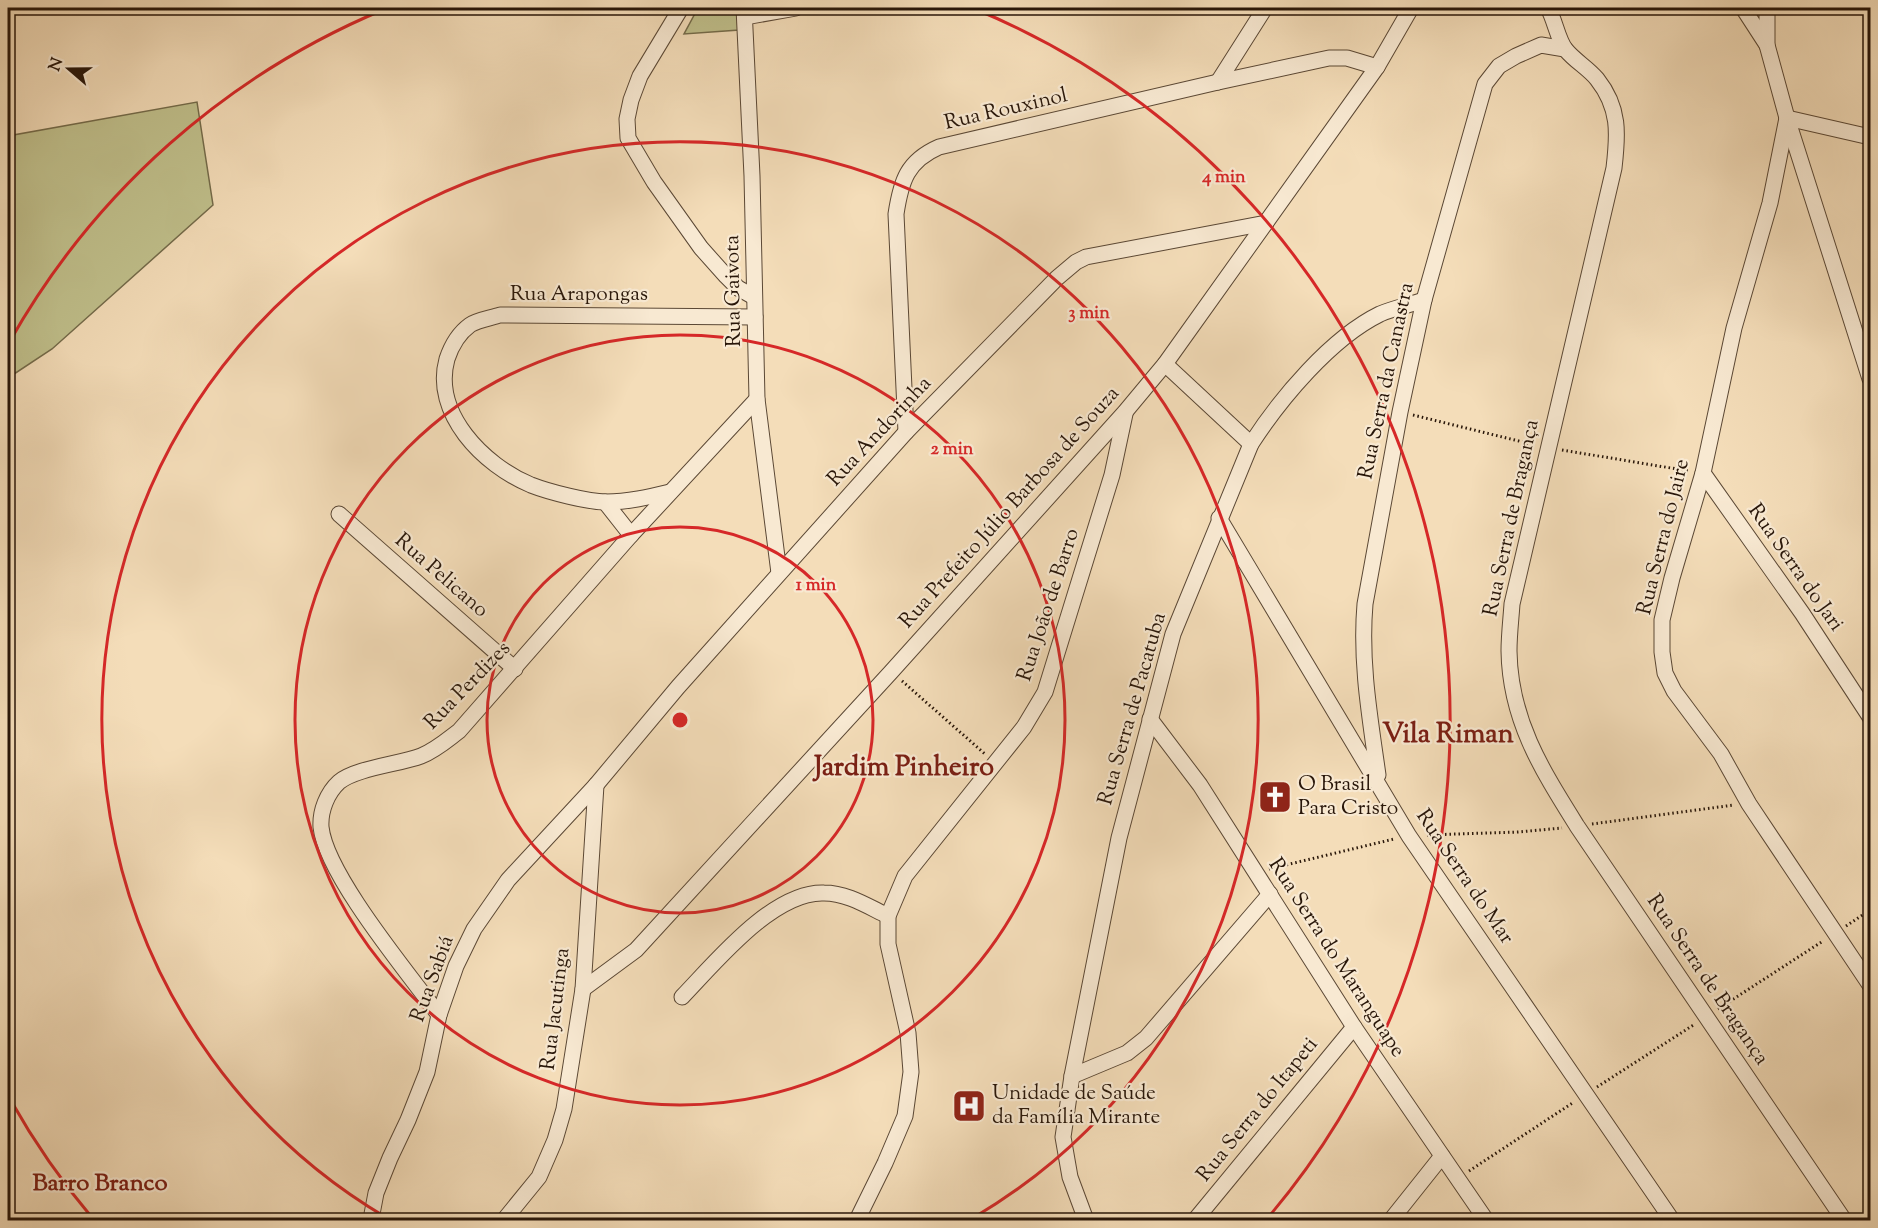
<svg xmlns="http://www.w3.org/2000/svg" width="1878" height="1228" viewBox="0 0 1878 1228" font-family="'Sorts Mill Goudy',serif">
<rect width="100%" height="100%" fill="#f4ddb9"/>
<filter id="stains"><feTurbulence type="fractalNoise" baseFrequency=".00333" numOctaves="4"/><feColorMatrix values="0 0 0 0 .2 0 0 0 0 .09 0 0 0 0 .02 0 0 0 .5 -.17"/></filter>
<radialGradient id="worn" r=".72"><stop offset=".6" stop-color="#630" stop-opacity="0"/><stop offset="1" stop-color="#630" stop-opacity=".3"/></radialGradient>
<g fill="#c0c08c" stroke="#746b4a" stroke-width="1.5">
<path d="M698,8H736L739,30L684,34Z"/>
<path d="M197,102L213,205L52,349L8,378V136Z"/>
</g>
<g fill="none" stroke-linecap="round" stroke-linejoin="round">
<defs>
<g id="minor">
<path d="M681,8L640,76L631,100L627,119L628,138L654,182L701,248L726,276L738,288L754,297"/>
<path d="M744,8L752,176L757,399L779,573"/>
<path d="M1548,8C1555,20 1558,41 1566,50C1575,61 1588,68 1597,79C1620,108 1618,134 1614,168L1512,604C1511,619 1509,635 1509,651C1510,720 1542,770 1577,826L1844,1220"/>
<path d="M1743,8L1767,45"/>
<path d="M1767,8V45L1787,118L1870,379"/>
<path d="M745,17L796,8"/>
<path d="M1218,82L1265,8"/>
<path d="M1787,118L1770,203L1734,328L1703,473L1672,578L1662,620V652L1665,673L1674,691L1721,754L1749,804L1870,985"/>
<path d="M1787,118L1870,137"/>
<path d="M1165,364L1251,444"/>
<path d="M906,432L896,214C901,181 907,161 939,147L1218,82L1329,58H1347L1377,67"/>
<path d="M1703,473L1802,613L1870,717"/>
<path d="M670,492C649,497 628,502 606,502C588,502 549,492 531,485C483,465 432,413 447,359C451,347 459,333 470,325C477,320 491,318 500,315L755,317"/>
<path d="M605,502L631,535"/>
<path d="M339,514L515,669"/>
<path d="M1219,518L1409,836L1672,1220"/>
<path d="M1150,719L1200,785L1354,1027L1486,1220"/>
<path d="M1378,775C1370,718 1360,662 1365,604L1400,412L1424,300L1485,84L1499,66L1516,56L1541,45L1565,49"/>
<path d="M583,989L636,950L891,672L1125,412L1165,364L1377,67L1411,8"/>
<path d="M682,997C715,963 773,891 824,893C847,893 867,906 888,916"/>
<path d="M439,1015C409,974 326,875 321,827C320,811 327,793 339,782C356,768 400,764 421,756C436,750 447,740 459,731L631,535L757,399"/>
<path d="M1072,1076L1127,1053L1146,1038L1270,894"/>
<path d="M373,1220L372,1214L376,1193L390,1158L408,1120L427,1072L439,1015L456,966L474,929L508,880L596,785L678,687L906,432L1057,278L1076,262L1086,257L1266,223"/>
<path d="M504,1220L539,1177L555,1140L564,1109L583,989L596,785"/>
<path d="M857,1220L885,1163L905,1116L911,1072L908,1033L888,944V916L905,876L1024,727L1045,692L1112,475L1125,414"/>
<path d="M1086,1220L1070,1177L1063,1137L1072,1076L1119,838L1173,634L1251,444C1280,399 1331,338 1380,314C1394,308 1410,305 1424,300"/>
<path d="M1195,1220L1354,1027"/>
<path d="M1391,1220L1442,1156"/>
</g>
</defs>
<use href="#minor" stroke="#5b4835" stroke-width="17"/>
<g stroke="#281609" stroke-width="3" stroke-dasharray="1.5 3" stroke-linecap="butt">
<path d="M1413,415L1535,445"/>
<path d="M1562,450L1689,471"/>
<path d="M902,681L985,754"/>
<path d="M1592,824L1734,805"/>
<path d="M1427,835L1518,832L1562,828"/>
<path d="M1269,869L1394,839"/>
<path d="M1846,926L1870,910"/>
<path d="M1718,1009L1823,941"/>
<path d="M1597,1087L1695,1024"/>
<path d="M1469,1171L1574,1102"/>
</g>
<use href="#minor" stroke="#f8e9d2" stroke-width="15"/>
</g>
<g fill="none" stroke="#d62828" stroke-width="3">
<circle cx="680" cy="720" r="193"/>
<circle cx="680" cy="720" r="385"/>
<path d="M387 1218A578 578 0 1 1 973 1218"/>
<path d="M94 1220A770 770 0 0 1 10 1099M10 341A770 770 0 0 1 385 9M975 9A770 770 0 0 1 1266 1220"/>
</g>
<defs>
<symbol id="church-square" viewBox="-11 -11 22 22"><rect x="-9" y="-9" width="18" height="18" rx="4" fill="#8f2418" stroke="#f8e9d2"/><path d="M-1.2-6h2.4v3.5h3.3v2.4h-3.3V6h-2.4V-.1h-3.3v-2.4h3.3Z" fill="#fff"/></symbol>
<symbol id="hospital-square" viewBox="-11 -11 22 22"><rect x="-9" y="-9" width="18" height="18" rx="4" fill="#8f2418" stroke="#f8e9d2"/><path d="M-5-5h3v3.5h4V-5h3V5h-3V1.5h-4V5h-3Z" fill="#fff"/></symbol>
</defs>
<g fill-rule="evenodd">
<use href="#church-square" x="1256" y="778" width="38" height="38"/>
<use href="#hospital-square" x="950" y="1087" width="38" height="38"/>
</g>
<g text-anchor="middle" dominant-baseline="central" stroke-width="4.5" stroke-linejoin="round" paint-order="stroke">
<g font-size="21" fill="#281609" stroke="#f8e9d2">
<text transform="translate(1006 110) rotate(-13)">Rua Rouxinol</text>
<text transform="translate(734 291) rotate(-91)">Rua Gaivota</text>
<text x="579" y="295">Rua Arapongas</text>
<text transform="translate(1387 381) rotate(-78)">Rua Serra da Canastra</text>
<text transform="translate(880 432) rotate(-47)">Rua Andorinha</text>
<text transform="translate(1010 508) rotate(-48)">Rua Prefeito Júlio Barbosa de Souza</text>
<text transform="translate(1512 518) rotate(-78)">Rua Serra de Bragança</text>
<text transform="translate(1664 537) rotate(-76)">Rua Serra do Jaire</text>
<text transform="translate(1795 568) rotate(55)">Rua Serra do Jari</text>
<text transform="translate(441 576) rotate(41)">Rua Pelicano</text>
<text transform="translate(1049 605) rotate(-72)">Rua João de Barro</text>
<text transform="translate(468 686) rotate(-46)">Rua Perdizes</text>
<text transform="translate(1133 709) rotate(-74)">Rua Serra de Pacatuba</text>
<text transform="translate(1464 877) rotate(56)">Rua Serra do Mar</text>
<text transform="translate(1336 958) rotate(57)">Rua Serra do Maranguape</text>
<text transform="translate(433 979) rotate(-70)">Rua Sabiá</text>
<text transform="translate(1707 980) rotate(56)">Rua Serra de Bragança</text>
<text transform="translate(556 1009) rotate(-83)">Rua Jacutinga</text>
<text transform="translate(1258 1110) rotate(-51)">Rua Serra do Itapeti</text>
</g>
<g font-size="21" fill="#281609" stroke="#f8e9d2" text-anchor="start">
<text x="1298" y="785">O Brasil<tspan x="1298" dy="24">Para Cristo</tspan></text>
<text x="992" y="1094">Unidade de Saúde<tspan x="992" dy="24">da Família Mirante</tspan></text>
</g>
<g font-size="24" font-weight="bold" fill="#7a1f14" stroke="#f8e9d2">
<text x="100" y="1184">Barro Branco</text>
</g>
<g font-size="27" font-weight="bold" fill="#7a1f14" stroke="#f8e9d2">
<text x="1448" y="735">Vila Riman</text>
<text x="904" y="768">Jardim Pinheiro</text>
</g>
</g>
<circle cx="680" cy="720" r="9" fill="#d62828" stroke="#f8e9d2" stroke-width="3"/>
<g font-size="18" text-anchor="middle" font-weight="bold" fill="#d62828" stroke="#f8e9d2" stroke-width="4.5" stroke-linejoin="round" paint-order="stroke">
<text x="1224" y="182">4 min</text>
<text x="1089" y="318">3 min</text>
<text x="952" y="454">2 min</text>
<text x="816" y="590">1 min</text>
</g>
<rect width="1878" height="1228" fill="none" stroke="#f4ddb9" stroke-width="30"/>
<rect x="9" y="9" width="1860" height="1210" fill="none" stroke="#281609" stroke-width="3"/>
<rect x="15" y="15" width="1848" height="1198" fill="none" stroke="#281609" stroke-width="1.5"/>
<g transform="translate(69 69) rotate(290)" stroke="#f8e9d2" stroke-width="4.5" paint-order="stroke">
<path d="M0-4.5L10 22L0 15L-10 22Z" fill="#281609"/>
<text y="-9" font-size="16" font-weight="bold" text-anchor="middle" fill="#281609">N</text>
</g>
<rect width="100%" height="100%" filter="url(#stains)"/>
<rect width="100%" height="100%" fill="url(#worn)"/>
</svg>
